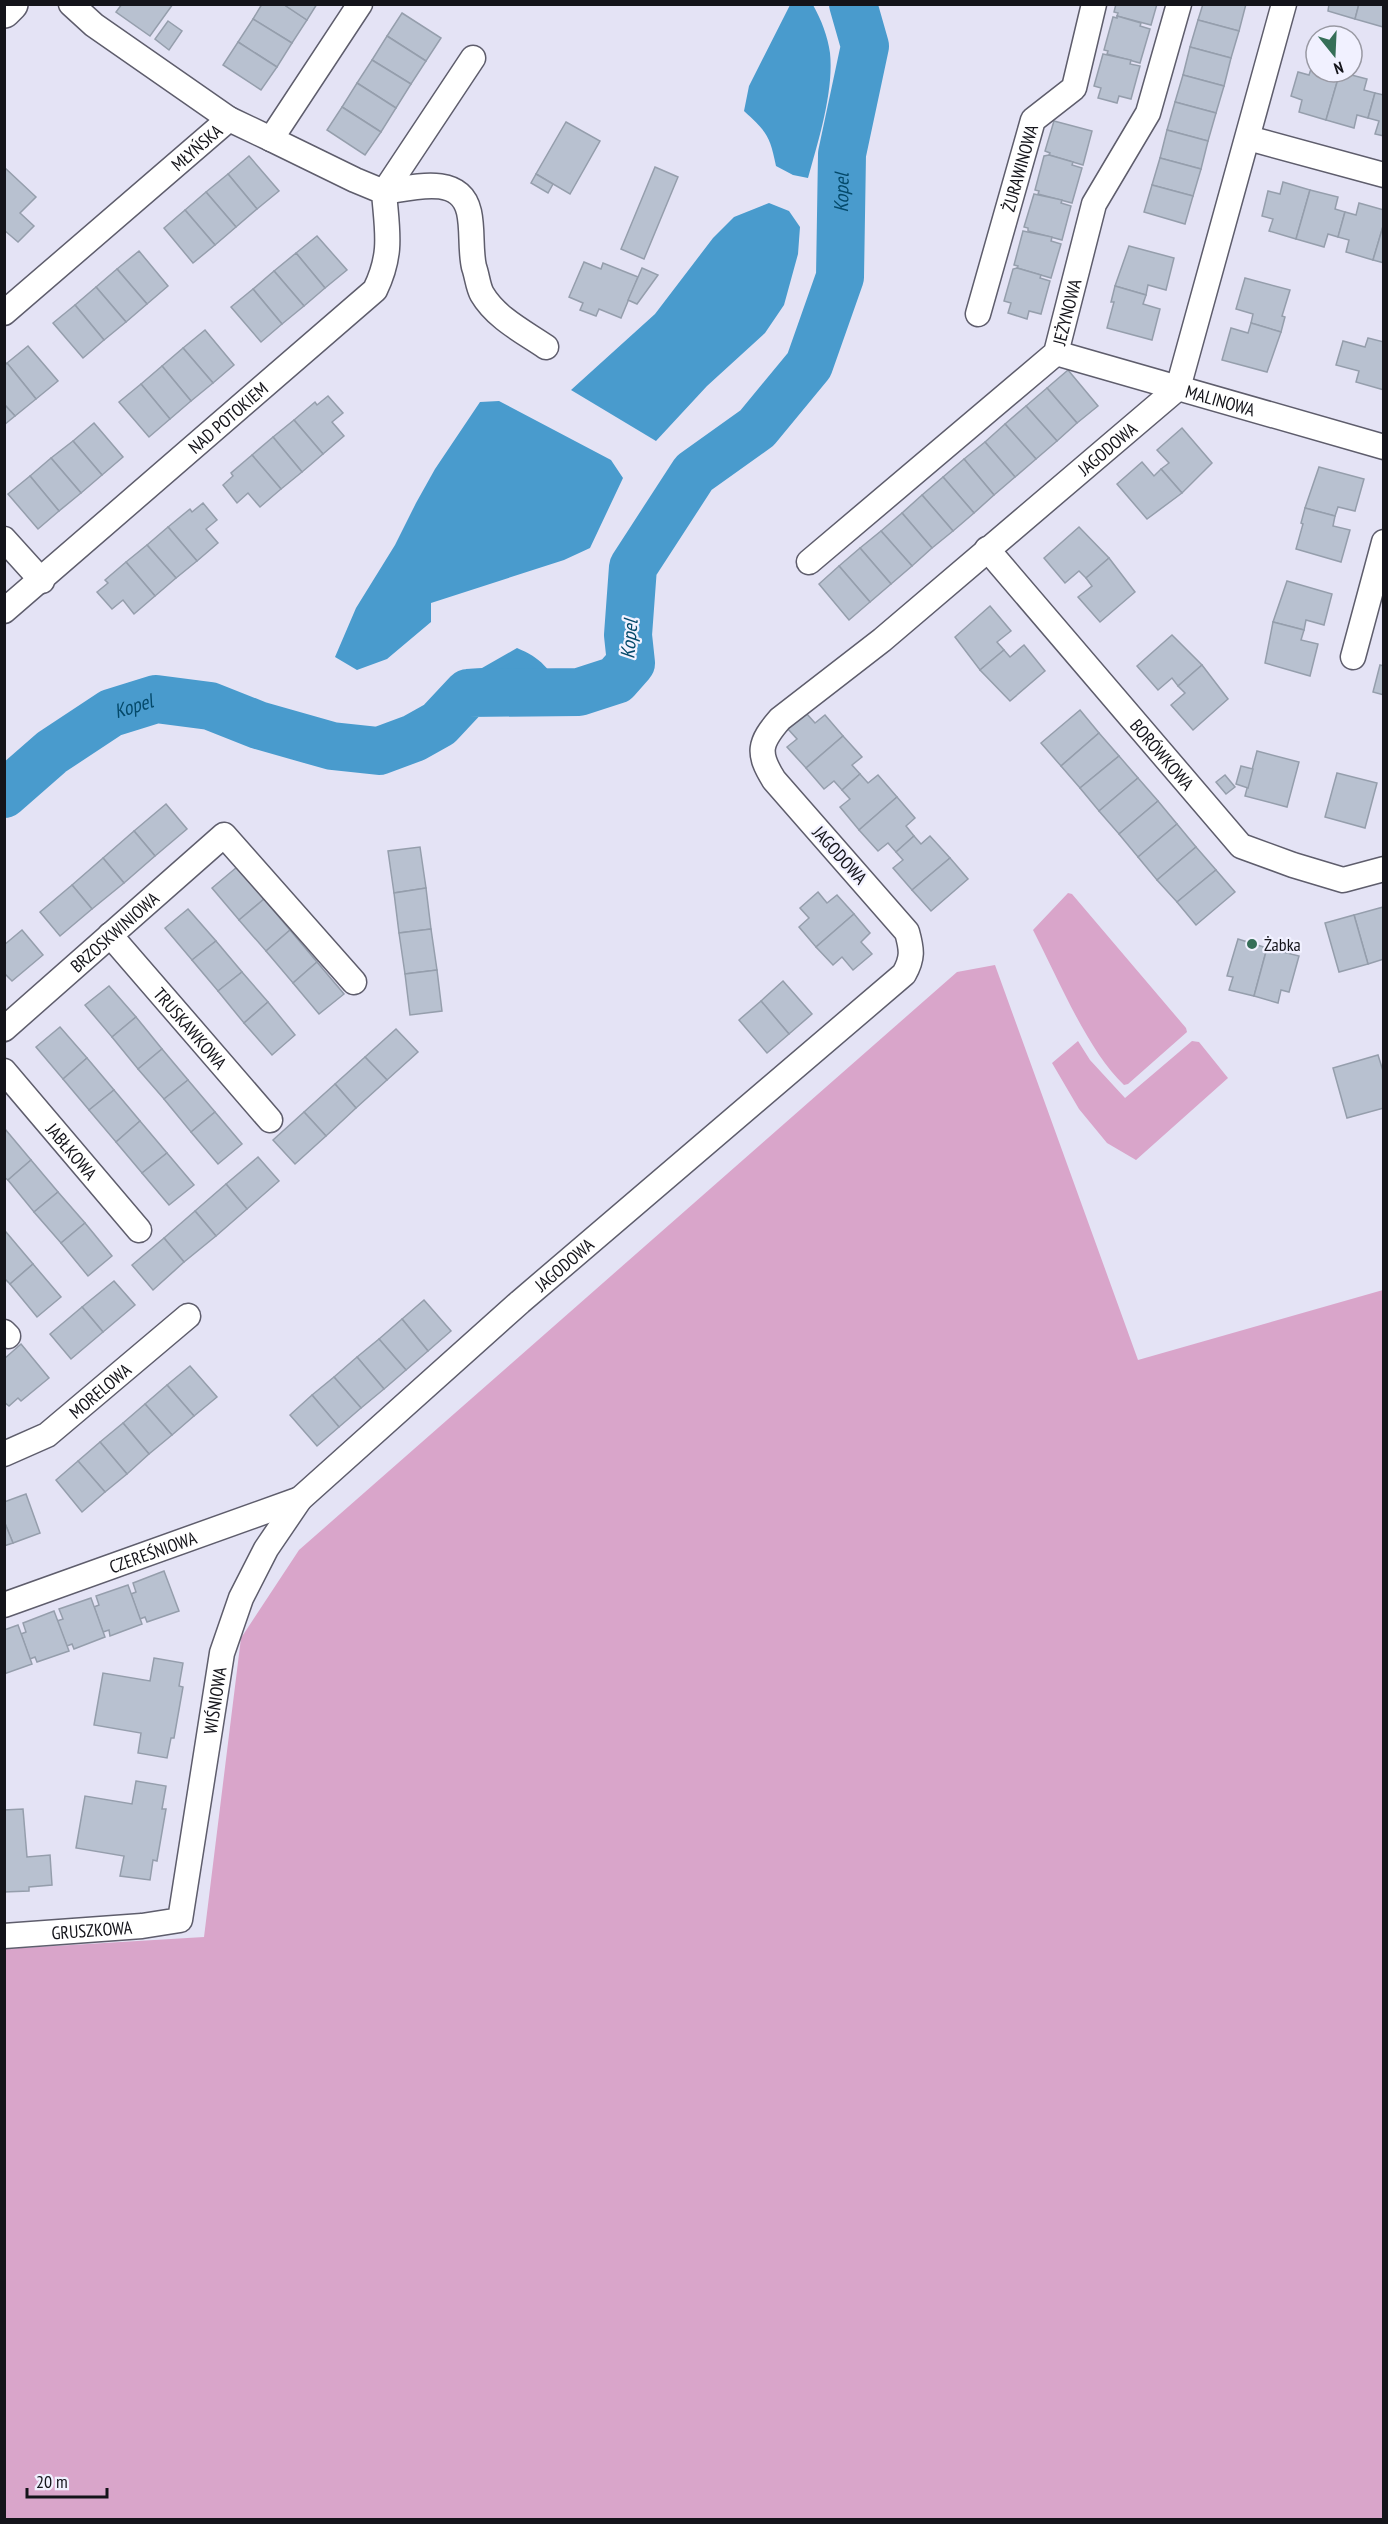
<svg xmlns="http://www.w3.org/2000/svg" width="1388" height="2524" viewBox="0 0 1388 2524" font-family="'PT Sans Narrow',sans-serif">
<rect width="100%" height="100%" fill="#e4e3f5"/>
<g fill="#d9a5ca">
<path d="M1068,893L1072,894L1186,1028L1187,1032L1128,1084L1124,1085C1087,1050 1057,976 1033,930Z"/>
<path d="M995,965L1138,1360L1383,1290V2519H5V1949L204,1937L241,1638L299,1550L957,972Z"/>
<path d="M1078,1041L1090,1060L1125,1098L1192,1041L1199,1042L1228,1078L1136,1160L1107,1143L1079,1109L1052,1063Z"/>
</g>
<g fill="#499bcd">
<path d="M790,5H813C821,19 828,37 830,53C834,91 818,142 808,178L793,175L776,166C770,136 767,132 744,111L749,86Z"/>
<path d="M769,203L789,211L800,227L798,254L784,305L765,333L707,386L656,441L571,390L655,314L713,238L734,217Z"/>
<path d="M499,401L611,460L623,478L590,548L564,560L431,603V622L387,659L357,670L335,657L356,608L395,545L416,503L435,469L480,402Z"/>
<path d="M517,648C541,658 550,669 562,692C559,697 556,705 551,708C532,721 487,714 466,710L468,693L466,669L482,668Z"/>
</g>
<g fill="none" stroke-linecap="round" stroke-linejoin="round">
<path stroke="#499bcd" stroke-width="48" id="s1" d="M4,794L52,752L111,713L156,699L210,706L258,725L332,746L379,751L414,738L439,724L468,693L579,692L616,680L631,663L628,635L633,567L694,473L757,428L809,365L840,277L842,154L865,46L853,4"/>
</g>
<g fill="#b8c1d0" stroke="#959eac" stroke-width="1.5">
<path d="M122,4H173L150,36L116,12Z"/>
<path d="M262,4H283L307,20L292,43L253,19Z"/>
<path d="M283,4H317L307,20Z"/>
<path d="M1116,4H1157L1151,25L1117,16L1118,13L1114,12Z"/>
<path d="M1203,4H1246L1239,31L1198,20Z"/>
<path d="M1329,4H1359L1355,19L1328,11Z"/>
<path d="M1359,4H1384L1383,27L1355,19Z"/>
<path d="M402,13L441,38L426,61L387,36Z"/>
<path d="M1117,16L1141,23L1140,26L1150,29L1140,63L1107,54L1108,51L1104,50L1113,17L1117,18Z"/>
<path d="M253,19L292,43L277,67L238,42Z"/>
<path d="M1198,20L1239,31L1231,58L1190,47Z"/>
<path d="M168,21L182,31L169,50L155,39Z"/>
<path d="M387,36L426,61L411,84L372,60Z"/>
<path d="M238,42L277,67L261,90L223,65Z"/>
<path d="M1190,47L1231,58L1224,86L1183,75Z"/>
<path d="M1103,54L1131,60L1130,64L1140,66L1131,99L1119,96L1117,103L1098,98L1101,88L1094,86Z"/>
<path d="M372,60L411,84L396,108L357,83Z"/>
<path d="M1313,63L1316,64V72H1340L1326,120L1299,112L1302,100L1291,96L1298,72L1309,75Z"/>
<path d="M1340,72L1367,79L1364,90L1375,93L1368,118L1357,115L1354,128L1326,120Z"/>
<path d="M1183,75L1224,86L1216,113L1175,102Z"/>
<path d="M357,83L396,108L381,132L342,107Z"/>
<path d="M1375,93L1384,95V136L1375,134L1379,121L1368,118Z"/>
<path d="M1175,102L1216,113L1208,141L1167,130Z"/>
<path d="M342,107L381,132L365,155L327,130Z"/>
<path d="M1054,121L1092,131L1083,165L1049,155L1050,153L1045,151Z"/>
<path d="M566,122L600,141L570,194L536,174Z"/>
<path d="M1167,130L1208,141L1201,169L1160,158Z"/>
<path d="M1049,155L1073,162L1072,165L1082,168L1072,203L1038,194L1039,191L1035,190L1044,156Z"/>
<path d="M249,156L279,191L257,209L228,174Z"/>
<path d="M1160,158L1201,169L1193,196L1152,185Z"/>
<path d="M4,167L36,197L20,213L34,226L18,242L4,230Z"/>
<path d="M655,167L678,177L644,259L621,249Z"/>
<path d="M228,174L257,209L236,227L206,192Z"/>
<path d="M536,174L553,184L548,193L531,183Z"/>
<path d="M1283,182L1310,190L1296,239L1269,231L1273,219L1262,216L1268,191L1280,194Z"/>
<path d="M1152,185L1193,196L1185,224L1144,212Z"/>
<path d="M1310,190L1338,197L1335,209L1345,212L1338,237L1328,234L1324,247L1296,239Z"/>
<path d="M206,192L236,227L215,245L185,210Z"/>
<path d="M1034,194L1062,200L1061,203L1071,206L1062,240L1028,231V228L1024,227Z"/>
<path d="M1359,203L1384,210V223L1373,260L1346,252L1349,240L1338,237L1345,212L1356,215Z"/>
<path d="M185,210L215,245L193,263L164,228Z"/>
<path d="M1384,223V263L1373,260Z"/>
<path d="M1023,231L1052,237L1051,241L1061,244L1051,278L1017,268L1018,266L1014,265Z"/>
<path d="M317,236L347,270L325,288L296,253Z"/>
<path d="M1129,246L1174,258L1166,290L1148,285L1146,295L1115,286Z"/>
<path d="M139,251L168,286L147,304L117,269Z"/>
<path d="M296,253L325,288L304,306L274,271Z"/>
<path d="M584,262L601,269L603,263L638,277L621,318L599,309L596,316L580,310L583,303L569,297Z"/>
<path d="M642,268L658,275L637,304L628,300Z"/>
<path d="M1017,268L1041,275L1040,278L1050,281L1041,314L1029,311L1027,319L1008,313L1011,303L1004,301L1013,269Z"/>
<path d="M117,269L147,304L126,322L96,287Z"/>
<path d="M274,271L304,306L282,324L253,289Z"/>
<path d="M1245,278L1290,290L1282,316L1285,317L1281,332L1251,323L1253,314L1236,309Z"/>
<path d="M1115,286L1146,295L1143,304L1160,309L1152,340L1107,328L1114,302H1111Z"/>
<path d="M96,287L126,322L104,340L75,305Z"/>
<path d="M253,289L282,324L261,342L231,307Z"/>
<path d="M75,305L104,340L83,358L53,323Z"/>
<path d="M1251,323L1281,332L1267,372L1222,360L1231,328L1248,333Z"/>
<path d="M205,330L234,365L213,383L183,348Z"/>
<path d="M1368,338L1384,342V390L1356,382L1359,371L1336,365L1343,341L1365,347Z"/>
<path d="M28,346L58,381L36,399L7,363Z"/>
<path d="M183,348L213,383L191,401L162,366Z"/>
<path d="M7,363L36,399L15,416L4,404V366Z"/>
<path d="M162,366L191,401L170,419L141,384Z"/>
<path d="M1068,370L1098,406L1077,423L1047,388Z"/>
<path d="M141,384L170,419L149,437L119,402Z"/>
<path d="M1047,388L1077,423L1057,441L1026,406Z"/>
<path d="M328,396L343,413L332,422L344,436L323,454L294,420L315,402L317,405Z"/>
<path d="M4,404L15,416L4,425Z"/>
<path d="M1026,406L1057,441L1036,459L1005,424Z"/>
<path d="M294,420L323,454L302,472L273,437Z"/>
<path d="M94,423L123,457L102,475L73,441Z"/>
<path d="M1005,424L1036,459L1015,477L985,442Z"/>
<path d="M1182,428L1212,463L1182,493L1161,469L1169,463L1157,450Z"/>
<path d="M273,437L302,472L281,489L252,455Z"/>
<path d="M73,441L102,475L81,493L51,458Z"/>
<path d="M985,442L1015,477L994,495L964,459Z"/>
<path d="M252,455L281,489L260,507L248,493L237,503L223,485L233,476L231,473Z"/>
<path d="M51,458L81,493L59,511L30,476Z"/>
<path d="M964,459L994,495L974,513L943,477Z"/>
<path d="M1142,462L1154,476L1161,469L1182,493L1147,519L1117,484Z"/>
<path d="M1319,467L1364,479L1355,511L1338,507L1335,516L1305,508Z"/>
<path d="M30,476L59,511L38,529L8,494Z"/>
<path d="M943,477L974,513L953,531L922,495Z"/>
<path d="M922,495L953,531L932,548L902,513Z"/>
<path d="M203,503L217,520L206,529L218,543L197,561L168,527L190,509L192,512Z"/>
<path d="M1305,508L1335,516L1333,526L1350,530L1341,562L1296,549L1303,524L1301,523Z"/>
<path d="M902,513L932,548L912,566L881,531Z"/>
<path d="M168,527L197,561L176,578L147,545Z"/>
<path d="M1079,527L1109,558L1086,578L1079,571L1065,583L1044,558Z"/>
<path d="M881,531L912,566L891,584L860,548Z"/>
<path d="M147,545L176,578L155,596L126,562Z"/>
<path d="M860,548L891,584L870,602L839,566Z"/>
<path d="M1109,558L1135,592L1100,622L1078,597L1092,586L1086,578Z"/>
<path d="M126,562L155,596L134,614L123,600L112,609L97,592L108,583L105,580Z"/>
<path d="M839,566L870,602L849,620L819,584Z"/>
<path d="M1287,581L1332,594L1324,625L1306,620L1304,630L1273,622Z"/>
<path d="M990,606L1011,631L997,642L1004,650L980,670L955,637Z"/>
<path d="M1273,622L1304,630L1301,640L1318,644L1310,676L1265,663Z"/>
<path d="M1172,635L1202,665L1178,686L1172,678L1158,690L1137,666Z"/>
<path d="M1024,645L1045,671L1010,701L980,670L1004,650L1010,657Z"/>
<path d="M1202,665L1228,699L1193,730L1171,705L1185,693L1178,686Z"/>
<path d="M1380,665L1384,666V695L1373,692Z"/>
<path d="M1080,710L1099,733L1061,766L1041,743Z"/>
<path d="M806,713L815,723L825,715L843,736L806,768L787,747L797,739L788,729Z"/>
<path d="M1099,733L1119,756L1080,788L1061,766Z"/>
<path d="M843,736L862,757L852,765L860,774L842,790L834,781L824,789L806,768Z"/>
<path d="M1257,751L1299,762L1287,807L1245,796Z"/>
<path d="M1119,756L1138,778L1099,811L1080,788Z"/>
<path d="M1241,766L1253,769L1248,788L1236,784Z"/>
<path d="M1337,773L1377,783L1365,828L1325,817Z"/>
<path d="M860,774L868,783L878,775L897,797L859,830L840,807L850,799L842,790Z"/>
<path d="M1225,775L1235,787L1226,794L1216,782Z"/>
<path d="M1138,778L1158,801L1119,834L1099,811Z"/>
<path d="M897,797L915,818L906,826L914,836L896,852L888,843L878,851L859,830Z"/>
<path d="M1158,801L1177,824L1138,857L1119,834Z"/>
<path d="M166,804L187,829L155,856L134,831Z"/>
<path d="M1177,824L1196,847L1157,880L1138,857Z"/>
<path d="M134,831L155,856L124,883L103,858Z"/>
<path d="M914,836L921,844L930,836L950,858L912,890L893,868L903,860L896,852Z"/>
<path d="M420,847L426,888L394,893L388,851Z"/>
<path d="M1196,847L1216,870L1177,902L1157,880Z"/>
<path d="M103,858L124,883L92,909L72,885Z"/>
<path d="M950,858L968,879L931,911L912,890Z"/>
<path d="M237,867L264,899L239,920L212,888Z"/>
<path d="M1216,870L1235,892L1196,925L1177,902Z"/>
<path d="M72,885L92,909L60,936L40,912Z"/>
<path d="M426,888L431,929L399,933L394,893Z"/>
<path d="M818,892L827,903L837,895L854,914L816,947L799,927L809,918L800,908Z"/>
<path d="M264,899L290,930L266,951L239,920Z"/>
<path d="M1383,907L1384,959L1368,964L1354,915Z"/>
<path d="M188,909L216,941L192,960L165,928Z"/>
<path d="M854,914L870,933L861,942L872,954L853,970L842,957L833,965L816,947Z"/>
<path d="M1354,915L1368,964L1339,972L1325,923Z"/>
<path d="M431,929L437,970L405,974L399,933Z"/>
<path d="M22,930L43,955L12,981L4,973V945Z"/>
<path d="M290,930L317,962L293,983L266,951Z"/>
<path d="M1238,939L1267,948L1254,996L1229,990L1233,977L1227,976Z"/>
<path d="M216,941L242,972L218,991L192,960Z"/>
<path d="M1267,948L1299,956L1289,992L1281,990L1278,1003L1254,996Z"/>
<path d="M317,962L344,994L319,1014L293,983Z"/>
<path d="M437,970L442,1011L410,1015L405,974Z"/>
<path d="M242,972L268,1002L244,1023L218,991Z"/>
<path d="M783,981L812,1014L789,1034L761,1001Z"/>
<path d="M109,986L136,1017L112,1037L85,1005Z"/>
<path d="M761,1001L789,1034L767,1053L739,1020Z"/>
<path d="M268,1002L295,1035L272,1055L244,1023Z"/>
<path d="M136,1017L162,1049L138,1069L112,1037Z"/>
<path d="M60,1027L87,1058L63,1079L36,1047Z"/>
<path d="M396,1029L418,1052L387,1080L365,1057Z"/>
<path d="M162,1049L188,1080L164,1099L138,1069Z"/>
<path d="M1378,1055L1384,1074V1108L1347,1118L1333,1068Z"/>
<path d="M365,1057L387,1080L356,1108L335,1084Z"/>
<path d="M87,1058L114,1090L89,1110L63,1079Z"/>
<path d="M188,1080L215,1112L191,1132L164,1099Z"/>
<path d="M335,1084L356,1108L326,1136L304,1112Z"/>
<path d="M114,1090L140,1121L116,1142L89,1110Z"/>
<path d="M215,1112L242,1144L218,1164L191,1132Z"/>
<path d="M304,1112L326,1136L295,1164L273,1140Z"/>
<path d="M140,1121L167,1153L142,1173L116,1142Z"/>
<path d="M5,1129L31,1160L8,1180L4,1177Z"/>
<path d="M167,1153L194,1185L169,1205L142,1173Z"/>
<path d="M258,1157L279,1181L247,1209L226,1184Z"/>
<path d="M31,1160L58,1192L34,1212L8,1180Z"/>
<path d="M226,1184L247,1209L216,1236L195,1211Z"/>
<path d="M58,1192L85,1223L61,1243L34,1212Z"/>
<path d="M195,1211L216,1236L184,1262L164,1238Z"/>
<path d="M85,1223L112,1256L88,1276L61,1243Z"/>
<path d="M6,1232L33,1264L10,1284L4,1278V1234Z"/>
<path d="M164,1238L184,1262L153,1290L132,1265Z"/>
<path d="M33,1264L61,1297L37,1317L10,1284Z"/>
<path d="M114,1281L135,1305L103,1332L82,1307Z"/>
<path d="M424,1300L451,1331L428,1351L402,1319Z"/>
<path d="M82,1307L103,1332L71,1359L50,1334Z"/>
<path d="M402,1319L428,1351L406,1370L379,1339Z"/>
<path d="M379,1339L406,1370L384,1389L357,1357Z"/>
<path d="M21,1344L49,1378L21,1401L18,1398L9,1406L4,1402V1359Z"/>
<path d="M357,1357L384,1389L361,1408L334,1377Z"/>
<path d="M190,1366L217,1397L194,1416L167,1385Z"/>
<path d="M334,1377L361,1408L339,1427L312,1395Z"/>
<path d="M167,1385L194,1416L172,1435L145,1404Z"/>
<path d="M312,1395L339,1427L317,1446L290,1415Z"/>
<path d="M145,1404L172,1435L149,1454L123,1423Z"/>
<path d="M123,1423L149,1454L127,1474L100,1442Z"/>
<path d="M100,1442L127,1474L105,1492L78,1461Z"/>
<path d="M78,1461L105,1492L82,1512L56,1480Z"/>
<path d="M26,1494L40,1533L13,1543L4,1521V1502Z"/>
<path d="M4,1521L13,1543L4,1546Z"/>
<path d="M164,1571L179,1611L147,1622L145,1617L140,1619L131,1594L136,1592L133,1583Z"/>
<path d="M128,1585L142,1624L110,1636L109,1630L103,1632L94,1607L99,1605L96,1596Z"/>
<path d="M91,1598L105,1637L74,1649L72,1644L67,1646L57,1621L63,1619L59,1609Z"/>
<path d="M54,1611L69,1651L37,1662L35,1657L30,1659L21,1634L26,1632L23,1623Z"/>
<path d="M18,1625L32,1664L4,1674V1630Z"/>
<path d="M154,1658L183,1663L179,1686L183,1687L174,1738H171L167,1758L138,1753L141,1733L94,1725L103,1673L150,1681Z"/>
<path d="M136,1781L166,1786L162,1809H166L157,1861L153,1860L150,1880L120,1876L124,1856L76,1848L85,1796L132,1804Z"/>
<path d="M23,1809L27,1857L50,1855L52,1885L29,1887V1891L4,1892V1810Z"/>
</g>
<g fill="none" stroke-linecap="round" stroke-linejoin="round">
<defs>
<g id="street">
<path d="M71,4L94,25L229,119"/>
<path d="M1248,138L1384,175"/>
<path d="M384,192C412,188 460,173 469,212C473,230 470,249 474,267C477,275 478,287 482,294C496,318 524,332 546,347"/>
<path d="M384,192L473,58"/>
<path id="s2" d="M4,313L229,119L271,139L360,4"/>
<path id="s3" d="M978,314L1033,120L1074,88L1094,4"/>
<path id="s4" d="M1056,353L1384,447"/>
<path d="M4,539L42,581"/>
<path id="s5" d="M987,549L1241,846L1293,865L1343,880L1384,869"/>
<path id="s6" d="M809,562L1056,353L1094,204L1148,113L1179,4"/>
<path id="s7" d="M4,611L375,290C393,253 387,231 384,192L355,180L271,139"/>
<path d="M1353,657L1384,542"/>
<path id="s8" d="M110,935L270,1120"/>
<path id="s9" d="M4,1029L224,835L354,982"/>
<path id="s10" d="M4,1071L139,1230"/>
<path d="M4,1332L8,1336"/>
<path id="s11" d="M4,1454L47,1435L188,1316"/>
<path id="s12" d="M4,1605L300,1499"/>
<path id="s13" d="M4,1936L142,1926L180,1920L222,1653L241,1598L266,1549L300,1499L520,1302L904,974C913,958 912,950 907,932L774,780C757,753 759,743 780,719L882,640L1178,388L1284,4"/>
</g>
<path id="secondary" d="M4,11L11,4"/>
</defs>
<use href="#street" stroke="#5e5d6c" stroke-width="27"/>
<use href="#secondary" stroke="#5e5d6c" stroke-width="36"/>
<use href="#street" stroke="#fff" stroke-width="24"/>
<use href="#secondary" stroke="#fff" stroke-width="33"/>
</g>
<circle fill="#366f58" stroke="#f1f1ff" stroke-width="2" cx="1252" cy="944" r="6"/>
<g text-anchor="middle" dominant-baseline="central" stroke-width="4.5" stroke-linejoin="round" paint-order="stroke">
<g font-size="18" fill="#14141a" stroke="#f1f1ff">
<text stroke="none"><textPath href="#s2" startOffset="254">MŁYŃSKA</textPath></text>
<text stroke="none"><textPath href="#s3" startOffset="152">ŻURAWINOWA</textPath></text>
<text stroke="none"><textPath href="#s6" startOffset="366">JEŻYNOWA</textPath></text>
<text stroke="none"><textPath href="#s4" startOffset="171">MALINOWA</textPath></text>
<text stroke="none"><textPath href="#s7" startOffset="296">NAD POTOKIEM</textPath></text>
<text stroke="none"><textPath href="#s13" startOffset="2160">JAGODOWA</textPath></text>
<text stroke="none"><textPath href="#s5" startOffset="270">BORÓWKOWA</textPath></text>
<text transform="translate(840 855) rotate(48)">JAGODOWA</text>
<text stroke="none"><textPath href="#s9" startOffset="147">BRZOSKWINIOWA</textPath></text>
<text stroke="none"><textPath href="#s8" startOffset="123">TRUSKAWKOWA</textPath></text>
<text stroke="none"><textPath href="#s10" startOffset="105">JABŁKOWA</textPath></text>
<text stroke="none"><textPath href="#s13" startOffset="974">JAGODOWA</textPath></text>
<text stroke="none"><textPath href="#s11" startOffset="116">MORELOWA</textPath></text>
<text stroke="none"><textPath href="#s12" startOffset="158">CZEREŚNIOWA</textPath></text>
<text stroke="none"><textPath href="#s13" startOffset="399">WIŚNIOWA</textPath></text>
<text stroke="none"><textPath href="#s13" startOffset="88">GRUSZKOWA</textPath></text>
</g>
<g font-size="18" fill="#14141a" stroke="#f1f1ff" text-anchor="start">
<text x="1264" y="944">Żabka</text>
</g>
<g font-size="20" font-style="italic" fill="#04496a" stroke="#f1f1ff">
<text stroke="none"><textPath href="#s1" startOffset="1238">Kopel</textPath></text>
<text transform="translate(629 639) rotate(-85)">Kopel</text>
<text stroke="none"><textPath href="#s1" startOffset="158">Kopel</textPath></text>
</g>
</g>
<rect width="1388" height="2524" fill="none" stroke="#14141a" stroke-width="12"/>
<g transform="translate(1334 54) rotate(162)"><circle r="28" fill="#f1f1ff" stroke="#9999a3" stroke-width="1.5"/>
<path d="M0-4.5L10 22L0 15L-10 22Z" fill="#366f58"/>
<text y="-9" font-size="16" font-weight="bold" text-anchor="middle" fill="#14141a">N</text>
</g>
<path d="M27 2488v9h80v-9" fill="none" stroke="#14141a" stroke-width="3"/>
<text x="36" y="2488" font-size="18" fill="#14141a" stroke="#f1f1ff" stroke-width="4.5" paint-order="stroke">20 m</text>
</svg>
